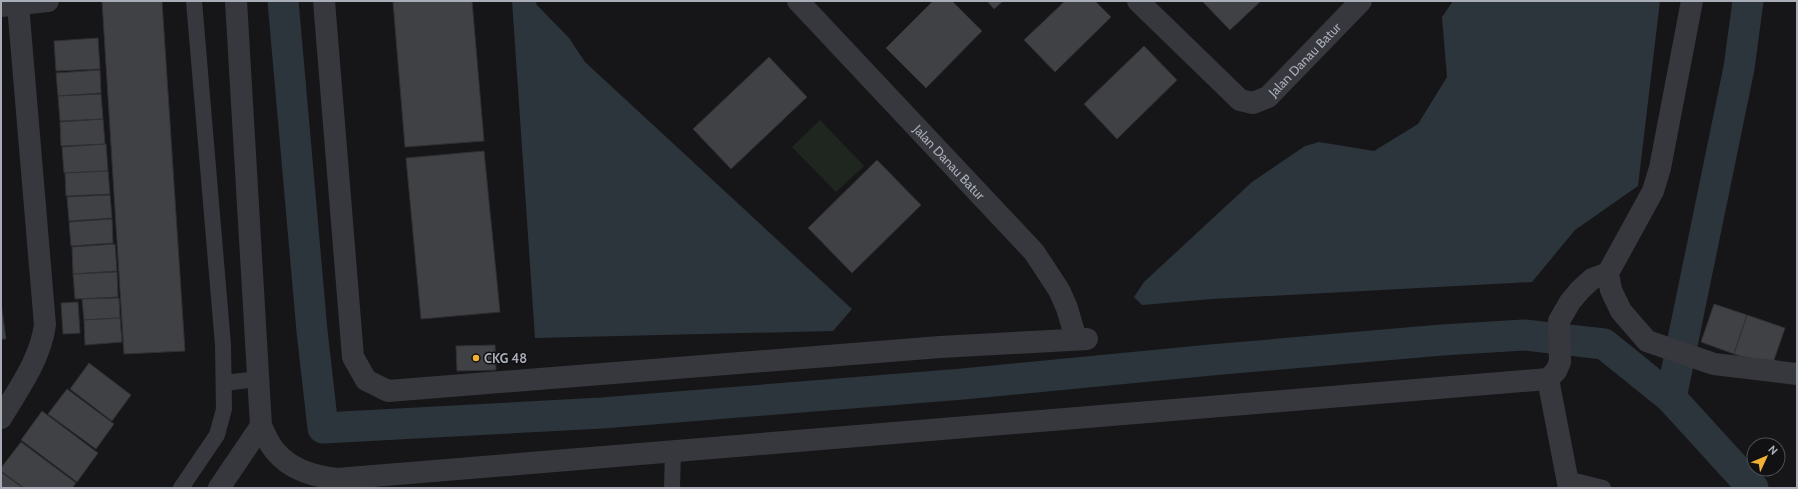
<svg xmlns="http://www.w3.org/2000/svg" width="1798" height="489" viewBox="0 0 1798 489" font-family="Cabin,sans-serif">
<rect width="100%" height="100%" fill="#161618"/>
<path fill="#1e261f" d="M820,120L864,166L836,192L792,147Z"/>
<g fill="#2c353c">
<path d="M512,1H537L536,4L569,38L585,62L852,309L833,331L535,338Z"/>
<path d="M1453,1H1660L1638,186L1575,230L1532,282L1212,299L1142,305L1134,297L1144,282L1252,182L1305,146L1319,142L1374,151L1418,124L1447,77L1442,17Z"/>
</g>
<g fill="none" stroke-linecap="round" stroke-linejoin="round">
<g stroke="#2c353c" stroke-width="31">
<path d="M283,1L312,331L323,428L602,413L963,384L1211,360L1442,340L1524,335L1604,344L1671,398"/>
<path d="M1748,1L1739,68L1671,398L1753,488"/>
</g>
</g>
<g fill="#404145" stroke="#303034">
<path d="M102,1H162L185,351L124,354Z"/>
<path d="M412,1H472L484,141L405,147L393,2Z"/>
<path d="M933,1H952L982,31L926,88L886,48Z"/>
<path d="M987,1H1003L994,9Z"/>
<path d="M1065,1H1095L1111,17L1055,72L1024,40Z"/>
<path d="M1202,1H1261L1230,30Z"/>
<path d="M98,38L100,69L56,71L54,41Z"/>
<path d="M1144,46L1177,80L1117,139L1084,104Z"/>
<path d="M769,57L807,97L731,169L693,129Z"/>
<path d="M100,70L101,93L58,96L56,73Z"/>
<path d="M101,94L103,119L60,121L58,96Z"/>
<path d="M103,119L105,144L61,146L60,122Z"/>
<path d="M106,144L108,171L64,173L62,147Z"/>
<path d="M484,151L500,312L421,319L406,158Z"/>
<path d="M877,160L921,205L852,273L808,228Z"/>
<path d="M108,171L110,194L66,196L65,173Z"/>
<path d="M110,195L112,218L69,221L67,197Z"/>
<path d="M112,219L113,243L71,246L69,222Z"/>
<path d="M115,244L117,271L73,274L72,247Z"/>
<path d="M117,272L118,297L75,299L73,274Z"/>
<path d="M119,298L120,318L84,320L82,299Z"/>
<path d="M78,302L80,333L63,334L61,303Z"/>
<path d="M1,303L6,339H1Z"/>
<path d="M1714,304L1747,315L1734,354L1701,342Z"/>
<path d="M1747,315L1785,328L1772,366L1734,354Z"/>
<path d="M120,318L122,342L85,345L84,320Z"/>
<path d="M495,345L496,370L457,371L456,346Z"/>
<path d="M89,363L131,395L112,421L70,389Z"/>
<path d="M67,389L114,424L96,449L48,414Z"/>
<path d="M42,411L98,453L77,482L21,440Z"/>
<path d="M21,442L76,483L72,488H24L1,471V468Z"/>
<path d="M1,472L23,488H1Z"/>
</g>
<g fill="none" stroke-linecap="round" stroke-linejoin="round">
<g stroke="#37383d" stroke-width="16">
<path d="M224,383L258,379"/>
<path d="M1567,479L1603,488"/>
<path d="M181,488L217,435L224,409L223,345L194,1"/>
<path d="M672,488L673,451"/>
</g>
<g stroke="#37383d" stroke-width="22">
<path d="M236,1L261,426C265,434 269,444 275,451C291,470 313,476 337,479L1548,379L1556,371L1560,362L1559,321L1570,302L1580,290L1592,279L1608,273"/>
<path d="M324,1L353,357L366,380L388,391L940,347L1087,339"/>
<path id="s1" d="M798,1L1034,252L1059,290L1067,308L1076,339"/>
<path id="s2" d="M1138,1L1240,100L1253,103L1268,97L1361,1"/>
<path d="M1692,1L1660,168L1653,191L1608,273L1611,290L1621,311L1647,341L1714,364L1797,374"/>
<path d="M1,6L48,1"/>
<path d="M1548,379L1569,488"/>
<path d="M1,418C19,388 40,360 45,325L18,5"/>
<path d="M219,488L261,426"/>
</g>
</g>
<circle fill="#f2b134" stroke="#111113" stroke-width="1.5" cx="476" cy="358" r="4"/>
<g text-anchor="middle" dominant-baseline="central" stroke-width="3" stroke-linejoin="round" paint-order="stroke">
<g font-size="13" fill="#a8adb8" stroke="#111113">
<text stroke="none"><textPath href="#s2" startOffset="224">Jalan Danau Batur</textPath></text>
<text stroke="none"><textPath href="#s1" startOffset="221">Jalan Danau Batur</textPath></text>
</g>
<g font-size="13" font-weight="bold" fill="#a8adb8" stroke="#111113" text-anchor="start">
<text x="484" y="358">CKG 48</text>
</g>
</g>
<rect width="1798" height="489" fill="none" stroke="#a8adb8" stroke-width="4"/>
<g transform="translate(1766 457) rotate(46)"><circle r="19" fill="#111113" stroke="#4d4f55"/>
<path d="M0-3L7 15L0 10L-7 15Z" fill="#f2b134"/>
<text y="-6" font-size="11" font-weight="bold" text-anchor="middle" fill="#a8adb8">N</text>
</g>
</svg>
